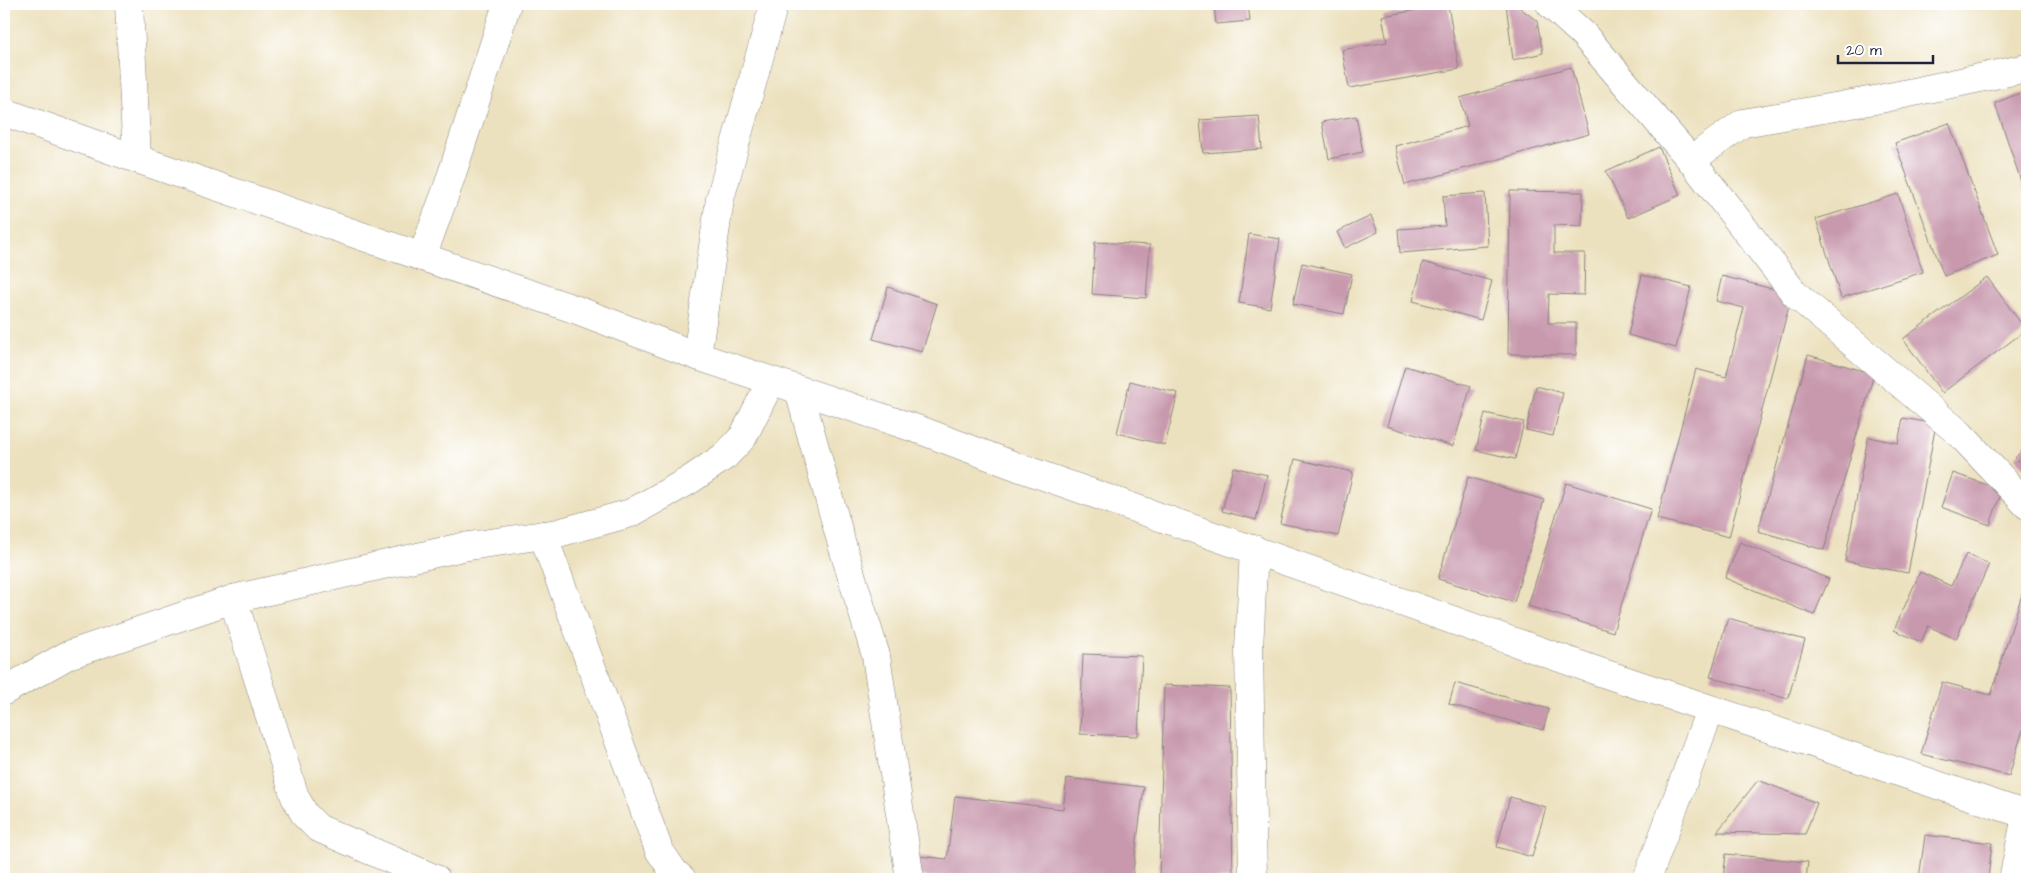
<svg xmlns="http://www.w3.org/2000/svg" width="2031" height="883" viewBox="0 0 2031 883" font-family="'Architects Daughter',sans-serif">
<rect width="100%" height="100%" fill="#fff"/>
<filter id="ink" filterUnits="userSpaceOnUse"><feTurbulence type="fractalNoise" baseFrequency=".02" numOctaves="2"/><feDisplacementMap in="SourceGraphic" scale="10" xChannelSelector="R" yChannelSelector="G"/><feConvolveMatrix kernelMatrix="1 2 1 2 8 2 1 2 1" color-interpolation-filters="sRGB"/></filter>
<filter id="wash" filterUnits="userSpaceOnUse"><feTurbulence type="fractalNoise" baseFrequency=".0096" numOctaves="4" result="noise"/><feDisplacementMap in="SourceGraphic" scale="20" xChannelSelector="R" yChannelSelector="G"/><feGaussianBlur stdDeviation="1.12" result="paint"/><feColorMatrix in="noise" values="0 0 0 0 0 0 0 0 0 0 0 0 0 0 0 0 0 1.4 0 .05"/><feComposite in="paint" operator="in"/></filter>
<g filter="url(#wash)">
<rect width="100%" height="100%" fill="#ece1be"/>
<g id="blocks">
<g fill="#c899ad">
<path d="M1214,4H1248L1250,21L1216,24Z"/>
<path d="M1506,4H1515L1537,21L1543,53L1513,60Z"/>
<path d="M1448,5L1459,69L1349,88L1342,50L1387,42L1382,16Z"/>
<path d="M1571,67L1589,134L1405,185L1395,146L1468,126L1460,98Z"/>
<path d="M2023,92L2027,104V199L1995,103Z"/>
<path d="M1259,116L1262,149L1203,153L1200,120Z"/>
<path d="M1356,116L1363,152L1329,159L1322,122Z"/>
<path d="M1949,123L1998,255L1944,276L1895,143Z"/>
<path d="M1659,147L1680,195L1628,218L1606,171Z"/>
<path d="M1510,191L1583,192L1582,226L1554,225V253H1585L1584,295L1549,294L1548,323H1576V355L1508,354Z"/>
<path d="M1485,193L1488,246L1400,253L1398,229L1445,226L1443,196Z"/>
<path d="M1898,194L1923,272L1841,298L1816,219Z"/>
<path d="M1371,216L1378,232L1345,248L1337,232Z"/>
<path d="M1249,234L1280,239L1270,308L1239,303Z"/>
<path d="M1095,242L1150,245L1146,298L1092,294Z"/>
<path d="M1423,262L1492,281L1481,320L1413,301Z"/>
<path d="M1302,263L1352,274L1344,314L1293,304Z"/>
<path d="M1642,275L1691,287L1676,348L1628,335Z"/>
<path d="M1722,276L1792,294L1729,537L1657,519L1696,369L1726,377L1744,308L1716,301Z"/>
<path d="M1987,277L2026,330L1942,393L1903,339Z"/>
<path d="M888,287L937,304L922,352L873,339Z"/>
<path d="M1808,355L1874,374L1824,550L1758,531Z"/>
<path d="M1405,366L1471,386L1453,446L1387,426Z"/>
<path d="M1130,381L1178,393L1165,445L1117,433Z"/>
<path d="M1536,386L1563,393L1553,436L1526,430Z"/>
<path d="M1485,413L1524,422L1515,459L1476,450Z"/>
<path d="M1903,418L1936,424L1908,573L1845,561L1868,437L1898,443Z"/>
<path d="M2027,445V470L2015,458Z"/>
<path d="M1295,459L1353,472L1338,536L1280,523Z"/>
<path d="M1233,467L1267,475L1256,520L1222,511Z"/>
<path d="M1953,473L2002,490L1990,525L1941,507Z"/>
<path d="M1468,477L1544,500L1514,602L1438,579Z"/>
<path d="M1566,483L1651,509L1613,632L1528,606Z"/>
<path d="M1740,542L1829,579L1814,615L1725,578Z"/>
<path d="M1966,554L1989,564L1956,639L1928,626L1921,642L1894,630L1920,572L1951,586Z"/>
<path d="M2027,578V716L2009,776L1921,754L1942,682L1991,695Z"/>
<path d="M1728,618L1805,640L1788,699L1710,677Z"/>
<path d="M1083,654L1142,656L1138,736L1080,734Z"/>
<path d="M1455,683L1549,709L1543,730L1449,704Z"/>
<path d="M1164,685L1230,688L1233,879H1159Z"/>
<path d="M1067,778L1144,787L1132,879H953L916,875L919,856L947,859L955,796L1063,809Z"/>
<path d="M1758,780L1817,803L1805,834L1717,832Z"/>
<path d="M1510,797L1546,807L1532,857L1497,847Z"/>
<path d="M1925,835L1992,843L1988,879H1919Z"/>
<path d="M1726,854L1808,862L1806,879H1723Z"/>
</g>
</g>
</g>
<g filter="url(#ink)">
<use href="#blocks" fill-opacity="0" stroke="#87827c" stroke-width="1"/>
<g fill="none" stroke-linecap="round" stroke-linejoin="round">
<defs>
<g id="street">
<path d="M129,4L137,159"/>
<path d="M1550,4L1583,34L1691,160L1795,294L1960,434L2027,505"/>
<path d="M1691,160L1743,123L1880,99L2027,68"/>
<path d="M422,257L448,186L507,4"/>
<path d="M697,356L720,199L774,4"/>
<path d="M799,391L843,548L876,656L910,879"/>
<path d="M543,535L659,850L674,872L682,879"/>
<path d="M233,599L295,797L305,815L318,828L436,879"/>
<path d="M4,691L68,655L233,599L462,547L558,533L631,513L690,480L725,456L743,437L771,381"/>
<path d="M1253,879L1249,649L1254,549"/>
<path d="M1647,879L1710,710"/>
<path d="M2013,879L2027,812"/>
</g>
<path id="secondary" d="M4,112L137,159L577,310L697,356L920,430L1018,467L1597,671L2027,815"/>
</defs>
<use href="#street" stroke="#87827c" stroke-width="29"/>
<use href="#secondary" stroke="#87827c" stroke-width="29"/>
<use href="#street" stroke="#fff" stroke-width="28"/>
<use href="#secondary" stroke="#fff" stroke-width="28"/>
</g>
</g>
<rect width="2031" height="883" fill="none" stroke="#fff" stroke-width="20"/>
<path d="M1838 55v8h95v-8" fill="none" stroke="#22223b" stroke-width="2.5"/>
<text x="1846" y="55" font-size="15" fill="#22223b" stroke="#ffffff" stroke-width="4" paint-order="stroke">20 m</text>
</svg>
